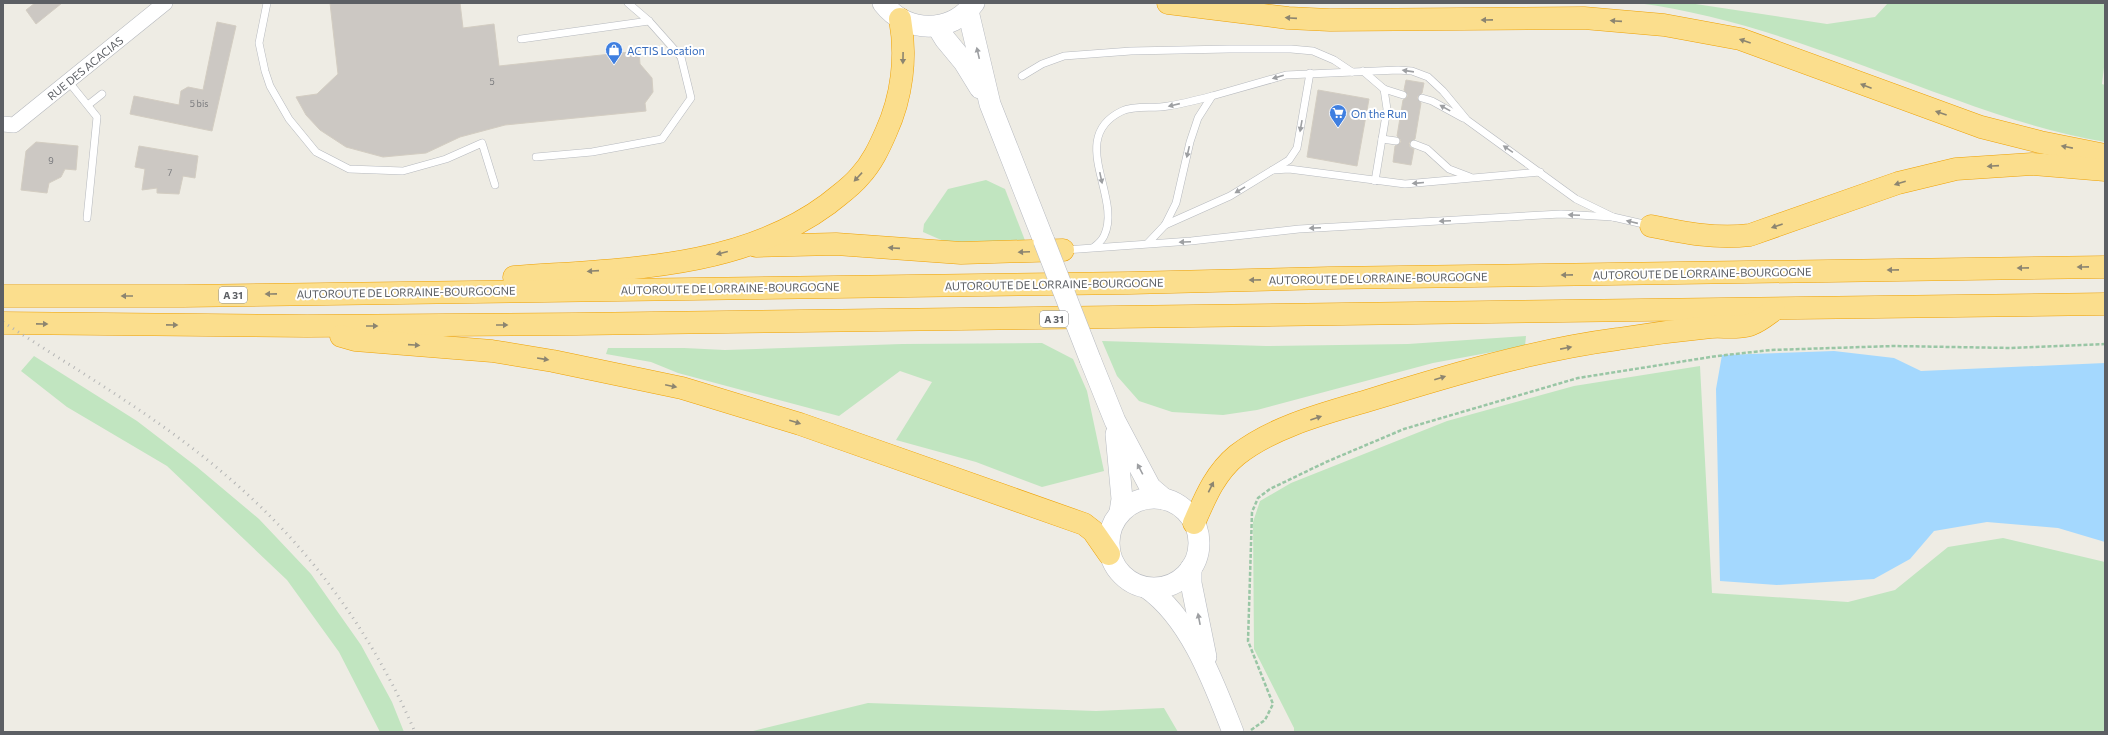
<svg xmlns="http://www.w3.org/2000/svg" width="2108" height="735" viewBox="0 0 2108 735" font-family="Commissioner,sans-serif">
<rect width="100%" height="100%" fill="#eeece4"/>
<g fill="#c1e5c0">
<path d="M1637,3H1689L1827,24L1875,17L1888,3H2105V59L2102,84L2105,85V142C2053,133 2003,117 1954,99C1850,62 1747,17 1637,3Z"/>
<path d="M986,180L1005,189L1026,243H948L923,232L924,224L948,189Z"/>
<path d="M1526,336L1525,346L1433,363L1257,410L1223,415L1172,412L1139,401L1117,376L1102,341L1266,346L1408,344Z"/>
<path d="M1042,343L1073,359L1087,391L1104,471L1042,487L976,462L896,440L932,382L900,371L839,416L678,373L651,362L606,354L608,348H684L725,350L902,344Z"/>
<path d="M34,356L137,421L197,467L259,519L311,574L361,645L392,702L404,732H380L339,652L287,580L167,466L67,407L21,371Z"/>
<path d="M1700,366L1712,593L1848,602L1895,590L1948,547L2003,538L2105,562V732H1294V728L1254,649L1253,522L1260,501L1291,483L1447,421L1574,386Z"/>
<path d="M868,703L1096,711L1164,708L1178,732H749Z"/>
</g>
<path fill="#a4d8fe" d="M1834,351L1894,358L1921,371L2105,363V542L2058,528L1987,522L1934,531L1910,559L1874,579L1777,585L1720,581L1716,389L1722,355Z"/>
<g fill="#ccc8c3" stroke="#d3cdc2">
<path d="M35,3H62L36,24L26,10Z"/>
<path d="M330,3H460L463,28L494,24L499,66L639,51L640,64L652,78L653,92L645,103L646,111L505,125L460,137L426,153L383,157L346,147L320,130L306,115L296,97L317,94L338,74Z"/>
<path d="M217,22L236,26L212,131L130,114L134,96L179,105L181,91L188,87L203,90Z"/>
<path d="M1406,80L1424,83L1422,93L1417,97L1421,103L1415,139L1409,143L1410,147L1414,149L1411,165L1393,162L1395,146L1401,142L1400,139L1397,136L1403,100L1408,96L1404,90Z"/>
<path d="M1318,90L1369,99L1357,166L1307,157Z"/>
<path d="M36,142L78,146L76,170L65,169L61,177L49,183L47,193L21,190L26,151Z"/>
<path d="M139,146L198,156L195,178L183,176L179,194L157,193V188L142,190L145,169L135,167Z"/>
</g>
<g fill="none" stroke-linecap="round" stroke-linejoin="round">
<defs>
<g id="lane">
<path d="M267,3L259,43L265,71L270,86L289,119L316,152L349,169L403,171L446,159L482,143L495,185"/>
<path d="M521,39L649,21"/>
<path d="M1363,71L1384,89L1403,95"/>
<path d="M1022,76L1042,64L1064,56L1131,51L1229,49H1291L1313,51L1334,60L1352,72"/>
<path d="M68,81L97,117L87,218"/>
<path d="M1422,98L1432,101L1463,118"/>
<path d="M88,105L102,94"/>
<path d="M1382,139L1396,141"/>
<path d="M1414,144L1427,149L1449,169L1470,177"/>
<path d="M536,157L592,152L662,139L691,98L681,57L649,21L628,3"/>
<path d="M1273,170L1289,169L1405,184L1540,172"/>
<path d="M1375,181L1387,109L1384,89"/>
<path d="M1165,225L1230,196L1289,160L1297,148L1310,73"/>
<path d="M1148,243L1165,225L1176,203L1190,142L1198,118L1212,96L1286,75L1398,70L1412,71L1428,77L1443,91L1467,120L1576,199L1613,217"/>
<path d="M1094,247C1098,244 1102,240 1104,236C1123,197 1066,138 1122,111C1135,105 1154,109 1168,106C1182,104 1197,100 1212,96"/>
<path d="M1065,250L1191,241L1299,229L1561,214L1613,217L1648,225"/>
</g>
<path id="street" d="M3,124L14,125L165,3"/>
<g id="secondary">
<path d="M883,3C907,34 951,34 974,3"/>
<path d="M968,11L990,104L1044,241"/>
<path d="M937,26L945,39L964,62L980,88"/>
<path d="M1090,359L1115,421L1150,487L1164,499"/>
<path d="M1116,434L1122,499L1120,512"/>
<circle cx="1154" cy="543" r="45"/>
<path d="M1191,568V583L1206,657"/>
<path d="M1147,588C1191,619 1214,684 1233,732"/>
</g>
<g id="highway">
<path d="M1168,3L1288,18L1330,20L1584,18L1664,25L1740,39L1981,127L2040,142L2105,155"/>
<path d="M1651,226C1685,233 1715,239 1750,235L1898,183L1956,169L2032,164L2105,170"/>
<path d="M756,246L836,244L961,253L1063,250"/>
<path d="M514,277C620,269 739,270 828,204C839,195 851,187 860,176C872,163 879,148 886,132C902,97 907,57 900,19"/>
<path d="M3,296H183L1130,283L1329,278L2105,267"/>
<path d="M3,323L307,326L576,324L2105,304"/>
<path d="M341,336L355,340L492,351L553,361L682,388L800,424L1084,524L1093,531L1109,554"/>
<path d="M1194,523C1205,498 1215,473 1237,455C1274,426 1326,413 1370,400C1451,375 1534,350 1618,339C1649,334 1680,330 1711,327C1723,326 1741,329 1752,324C1760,321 1767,315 1774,310"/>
</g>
</defs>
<use href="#lane" stroke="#b6b9be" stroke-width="8"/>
<use href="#street" stroke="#b6b9be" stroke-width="16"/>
<use href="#secondary" stroke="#b7bac0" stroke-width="22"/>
<use href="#highway" stroke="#eea103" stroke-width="23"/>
<path stroke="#99c6a5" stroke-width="2.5" stroke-dasharray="4 2" stroke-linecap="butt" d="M1251,730L1265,720L1273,704L1248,641L1252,512L1258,498L1270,489L1326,462L1404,429L1578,378L1717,356L1771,350L1894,346L2011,348L2105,344"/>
<use href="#lane" stroke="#fff" stroke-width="7"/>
<use href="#street" stroke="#fff" stroke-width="15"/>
<use href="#secondary" stroke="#fff" stroke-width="21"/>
<use href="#highway" stroke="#fbde8d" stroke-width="22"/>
<path stroke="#b4b5b5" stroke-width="3" stroke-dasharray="1 5" stroke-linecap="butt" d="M3,322C79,372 160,418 229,478C310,547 373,635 415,732"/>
<defs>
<path id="secondary-bridge" d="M1044,241L1090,359"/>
</defs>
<use href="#secondary-bridge" stroke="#b7bac0" stroke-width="22" stroke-linecap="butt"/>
<use href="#secondary-bridge" stroke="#fff" stroke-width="21"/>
</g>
<defs><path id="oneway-solid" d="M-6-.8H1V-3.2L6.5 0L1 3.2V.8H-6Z"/></defs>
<g fill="#8c8570">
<use href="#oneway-solid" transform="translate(1291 18) rotate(-176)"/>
<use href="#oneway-solid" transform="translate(1487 20) rotate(179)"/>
<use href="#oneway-solid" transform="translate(1616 21) rotate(-176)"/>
<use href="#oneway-solid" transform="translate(1745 41) rotate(-161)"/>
<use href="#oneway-solid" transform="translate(903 58) rotate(91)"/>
<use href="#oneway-solid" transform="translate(1866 86) rotate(-159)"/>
<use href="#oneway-solid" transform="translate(1941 113) rotate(-161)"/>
<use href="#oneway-solid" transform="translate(2067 147) rotate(-169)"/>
<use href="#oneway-solid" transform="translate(1993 166) rotate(176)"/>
<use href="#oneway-solid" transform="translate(858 177) rotate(133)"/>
<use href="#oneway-solid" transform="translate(1900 183) rotate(163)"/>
<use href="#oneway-solid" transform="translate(1777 226) rotate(161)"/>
<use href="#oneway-solid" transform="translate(894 248) rotate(-176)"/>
<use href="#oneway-solid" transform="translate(1024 252) rotate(177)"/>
<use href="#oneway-solid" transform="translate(722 253) rotate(166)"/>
<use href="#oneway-solid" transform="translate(2083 267) rotate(179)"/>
<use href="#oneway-solid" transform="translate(2023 268) rotate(179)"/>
<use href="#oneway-solid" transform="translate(1893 270) rotate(179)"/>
<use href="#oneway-solid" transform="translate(593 271) rotate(176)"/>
<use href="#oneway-solid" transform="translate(1567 275) rotate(179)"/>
<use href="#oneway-solid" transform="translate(1255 280) rotate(179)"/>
<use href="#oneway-solid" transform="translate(271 294) rotate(179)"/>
<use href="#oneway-solid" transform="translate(127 296) rotate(180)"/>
<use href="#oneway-solid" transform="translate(42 324) rotate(1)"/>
<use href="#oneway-solid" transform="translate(172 325) rotate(1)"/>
<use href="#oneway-solid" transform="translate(502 325)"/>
<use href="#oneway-solid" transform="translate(372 326)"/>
<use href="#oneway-solid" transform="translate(414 345) rotate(4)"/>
<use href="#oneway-solid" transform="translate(1566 348) rotate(-11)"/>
<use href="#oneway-solid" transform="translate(543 359) rotate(9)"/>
<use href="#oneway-solid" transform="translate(1440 378) rotate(-17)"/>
<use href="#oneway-solid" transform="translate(671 386) rotate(12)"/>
<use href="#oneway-solid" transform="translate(1316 418) rotate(-19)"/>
<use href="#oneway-solid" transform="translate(795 422) rotate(17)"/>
<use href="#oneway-solid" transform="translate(1211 487) rotate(-64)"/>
</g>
<g fill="#9d9fa2">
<use href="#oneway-solid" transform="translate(978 53) rotate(-103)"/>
<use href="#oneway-solid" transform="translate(1408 71) rotate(-172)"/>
<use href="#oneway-solid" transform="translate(1278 77) rotate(164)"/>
<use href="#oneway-solid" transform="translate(1174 105) rotate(167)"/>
<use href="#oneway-solid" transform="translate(1445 108) rotate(-151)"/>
<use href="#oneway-solid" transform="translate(1301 126) rotate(100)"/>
<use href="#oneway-solid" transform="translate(1508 149) rotate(-145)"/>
<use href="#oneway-solid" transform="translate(1188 152) rotate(103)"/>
<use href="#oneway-solid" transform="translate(1101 178) rotate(78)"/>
<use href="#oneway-solid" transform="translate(1418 183) rotate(175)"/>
<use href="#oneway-solid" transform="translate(1240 190) rotate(149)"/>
<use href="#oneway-solid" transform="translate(1574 215) rotate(-177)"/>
<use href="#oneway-solid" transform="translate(1445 221) rotate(177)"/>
<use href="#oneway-solid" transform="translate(1632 222) rotate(-167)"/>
<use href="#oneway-solid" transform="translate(1315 228) rotate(177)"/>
<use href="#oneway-solid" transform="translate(1185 242) rotate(177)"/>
<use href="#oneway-solid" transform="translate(1140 469) rotate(-118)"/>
<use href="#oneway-solid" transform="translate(1199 619) rotate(-101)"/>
</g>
<defs>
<symbol id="shop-pin" viewBox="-11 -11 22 30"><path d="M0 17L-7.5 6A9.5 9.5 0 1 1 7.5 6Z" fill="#3f7fe0" stroke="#fff"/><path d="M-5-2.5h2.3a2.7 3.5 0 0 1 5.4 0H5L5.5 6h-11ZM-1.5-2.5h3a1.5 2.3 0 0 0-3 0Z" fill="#fff"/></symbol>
<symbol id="supermarket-pin" viewBox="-11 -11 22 30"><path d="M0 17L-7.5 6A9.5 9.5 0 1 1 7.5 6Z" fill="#3f7fe0" stroke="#fff"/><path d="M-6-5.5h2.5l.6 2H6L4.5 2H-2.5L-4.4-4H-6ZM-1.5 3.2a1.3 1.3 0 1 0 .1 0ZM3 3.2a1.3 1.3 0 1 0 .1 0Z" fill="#fff"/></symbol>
</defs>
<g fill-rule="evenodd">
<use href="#shop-pin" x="604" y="40" width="20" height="27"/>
<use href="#supermarket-pin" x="1328" y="103" width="20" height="27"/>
</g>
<g text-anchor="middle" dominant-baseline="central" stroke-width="4" stroke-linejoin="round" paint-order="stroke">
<g font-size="9" fill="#78797c">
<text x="492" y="81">5</text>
<text x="199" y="103">5 bis</text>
<text x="51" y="160">9</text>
<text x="170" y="172">7</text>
</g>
<g fill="#fff" stroke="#8d8f92" stroke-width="1">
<rect x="219" y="287" width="28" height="16" rx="3"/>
<rect x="1040" y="311" width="28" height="16" rx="3"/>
</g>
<g font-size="10" font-weight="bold" fill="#5c5f64">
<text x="233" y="295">A 31</text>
<text x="1054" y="319">A 31</text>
</g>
<g font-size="11" fill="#366cbe" stroke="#fff" text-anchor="start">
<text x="627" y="50">ACTIS Location</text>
<text x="1351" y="113">On the Run</text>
</g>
<g font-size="11" fill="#5c5f64" stroke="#fff">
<text transform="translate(85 68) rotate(-39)">RUE DES ACACIAS</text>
<text transform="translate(1702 273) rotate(-1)">AUTOROUTE DE LORRAINE-BOURGOGNE</text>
<text transform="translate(1378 278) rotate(-1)">AUTOROUTE DE LORRAINE-BOURGOGNE</text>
<text transform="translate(1054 284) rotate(-1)">AUTOROUTE DE LORRAINE-BOURGOGNE</text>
<text transform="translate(730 288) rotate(-1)">AUTOROUTE DE LORRAINE-BOURGOGNE</text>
<text transform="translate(406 292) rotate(-1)">AUTOROUTE DE LORRAINE-BOURGOGNE</text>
</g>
</g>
<rect width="2108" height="735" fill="none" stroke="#5c5f64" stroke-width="8"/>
</svg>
